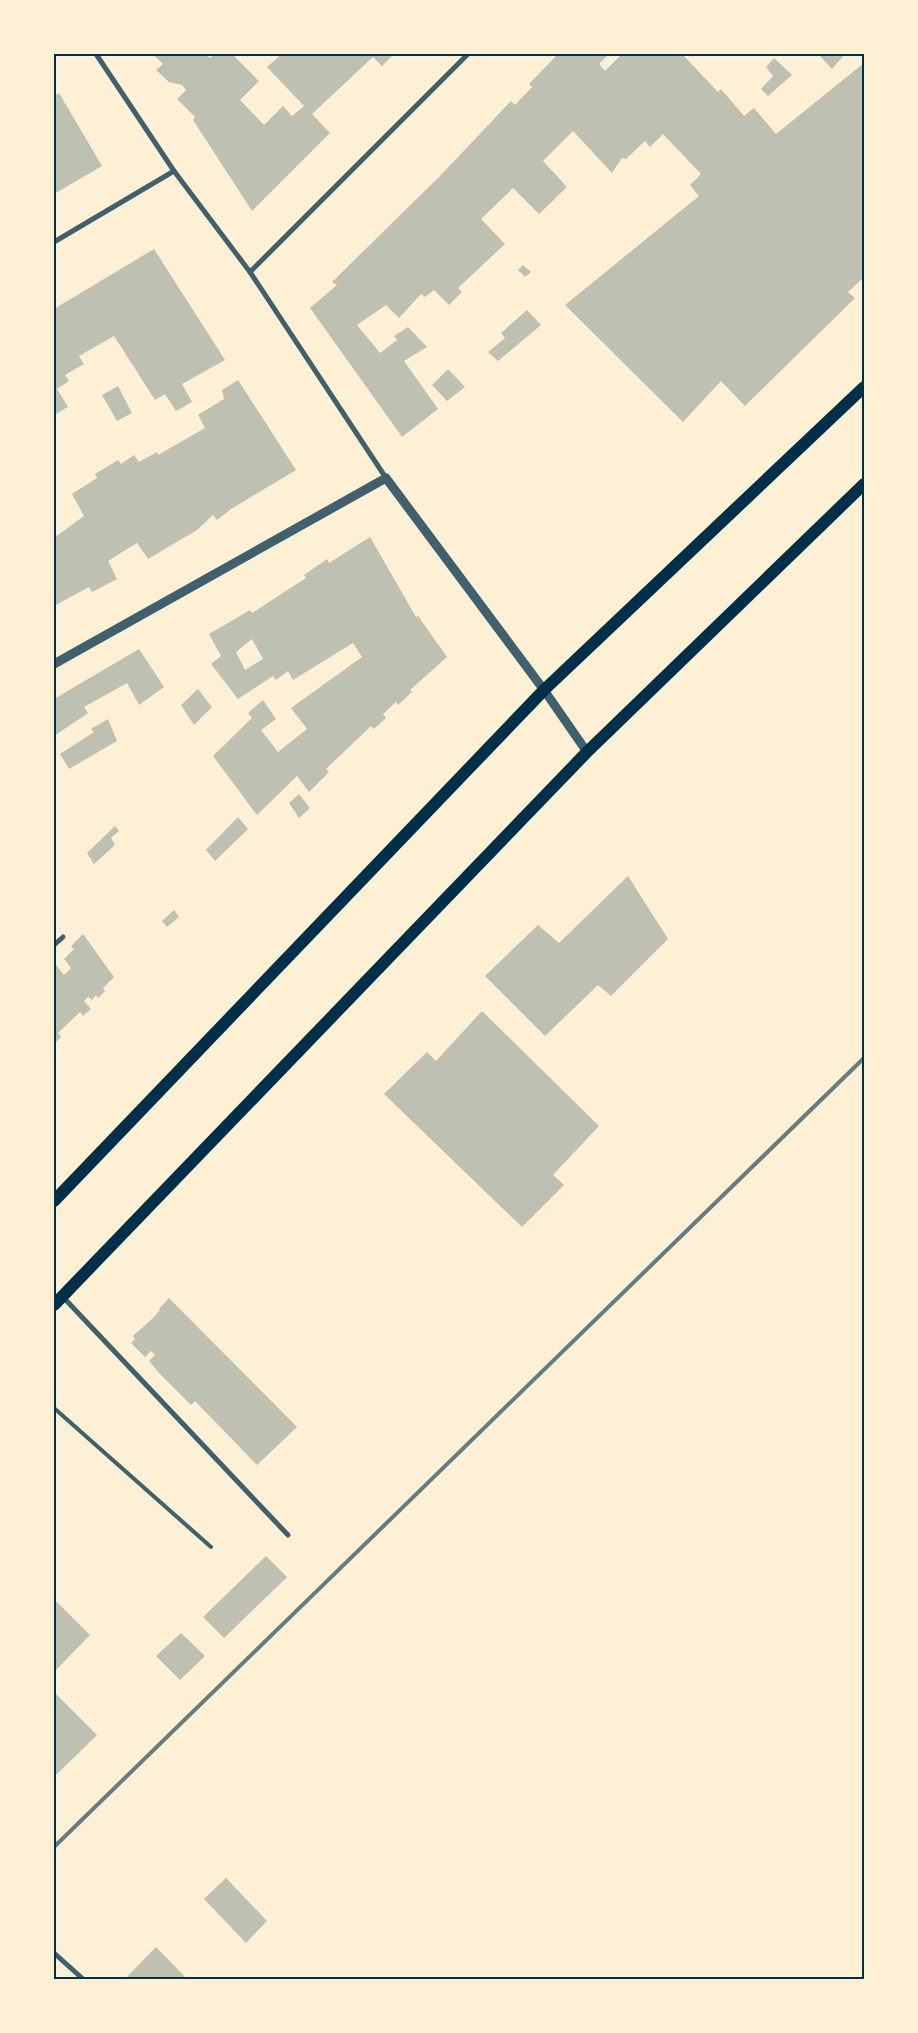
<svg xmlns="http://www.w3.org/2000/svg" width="918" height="2033" viewBox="0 0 918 2033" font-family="Ubuntu,sans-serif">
<rect width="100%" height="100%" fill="#fdf0d5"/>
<g fill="#bec0b2" fill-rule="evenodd">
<path d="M153,54H205L210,58L214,54H232L259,81L240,100L264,125L283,106L292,116L304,106L267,67L282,54H394L382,66L373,57L312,114L330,133L252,211L193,120L195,117L177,99L186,90L182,85L169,82L156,70L163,64Z"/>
<path d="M558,54H609L599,64L605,71L622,54H682L718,92L721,89L744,116L754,108L776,134L864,63V277L848,292L855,298L745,406L721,381L683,422L565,305L699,196L690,185L701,174L663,134L650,147L645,141L626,159L622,158L612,173L573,131L543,161L567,187L539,214L513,188L481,219L505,244L458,288L462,292L449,305L434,290L425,297L421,294L399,318L386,305L357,325L380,353L397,340L394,336L408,327L427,347L404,361L438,409L402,437L310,308L337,285L332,282L440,176L511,101L515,105L532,87L529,84Z"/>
<path d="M818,54H845L832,69Z"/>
<path d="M774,58L792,75L768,96L761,89L773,76L766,67Z"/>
<path d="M59,93L102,166L54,194V96Z"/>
<path d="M154,249L225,360L182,384L192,402L176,411L165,394L155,400L114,336L79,356L84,364L65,375L69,381L57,389L68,407L54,415V309Z"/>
<path d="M523,265L531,272L525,277L518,270Z"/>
<path d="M527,310L541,325L498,361L488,352L505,338L501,333Z"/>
<path d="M448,369L465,387L447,401L432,385Z"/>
<path d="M238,380L296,470L231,509L217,520L213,515L197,530L148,559L137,543L108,561L117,579L92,592L89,587L54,606V538L84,516L72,494L97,478L95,474L118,460L121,464L134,455L139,462L157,452L158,455L205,428L198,415L224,399L222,390Z"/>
<path d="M118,386L132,413L117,421L102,395Z"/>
<path d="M370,537L416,617L418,616L447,657L410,690L412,692L398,705L396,702L383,714L386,718L374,729L371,726L326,769L329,772L309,792L297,776L257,815L213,756L252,718L248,713L263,700L276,719L261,730L278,752L307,729L291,708L362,657L353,643L293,680L288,671L276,680L273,676L238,699L211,664L221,656L209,634L250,610L252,613L306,578L304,575L327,559L329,563ZM252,639L263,659L245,670L236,652Z"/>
<path d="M139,649L164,687L139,705L127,683L84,707L88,713L54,736V699Z"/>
<path d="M198,689L212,707L194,725L181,705Z"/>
<path d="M108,719L117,741L69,769L60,754L94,732L91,729Z"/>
<path d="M299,794L310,808L299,818L289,803Z"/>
<path d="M238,817L248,829L215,861L206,850Z"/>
<path d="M115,826L119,831L111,838L115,845L94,864L87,853Z"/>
<path d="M628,876L668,939L611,996L598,985L545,1036L485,976L538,925L559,943Z"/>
<path d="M174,910L179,917L167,927L162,921Z"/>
<path d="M83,934L114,977L103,988L105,991L98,998L96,995L92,1000L88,997L84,1001L91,1009L83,1016L80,1012L58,1033L61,1037L54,1044V968L56,965L64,975L71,968L64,959L74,949L71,946Z"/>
<path d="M482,1011L599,1126L553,1175L564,1185L522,1227L384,1094L427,1052L436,1061Z"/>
<path d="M169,1298L297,1427L257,1465L195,1401L191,1405L160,1374L149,1361L155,1355L151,1351L145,1357L131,1343L135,1339L133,1336L154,1317L160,1310L159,1309Z"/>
<path d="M266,1556L287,1577L224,1638L203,1617Z"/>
<path d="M54,1599L90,1635L54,1672Z"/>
<path d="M181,1633L205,1656L180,1680L156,1656Z"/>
<path d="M54,1692L97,1735L54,1777Z"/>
<path d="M226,1878L267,1921L246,1943L204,1899Z"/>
<path d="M156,1947L187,1979H125Z"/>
</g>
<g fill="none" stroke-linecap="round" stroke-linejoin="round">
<path stroke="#3f606c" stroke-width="4" d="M54,1408L211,1547"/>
<g stroke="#3f606c" stroke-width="5">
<path d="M96,54L174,171L250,272L386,478"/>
<path d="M54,242L174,171"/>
<path d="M250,272L468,54"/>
<path d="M54,945L63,937"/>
<path d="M63,1297L288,1535"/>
<path d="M54,1953L83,1979"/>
</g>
<path stroke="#3f606c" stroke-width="9" d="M54,664L386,478L544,690L587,752"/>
<g stroke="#003049" stroke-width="12">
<path d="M54,1201L544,690L864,387"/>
<path d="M54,1305L587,752L864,484"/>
</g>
<path stroke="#657d81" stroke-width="4" d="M54,1847L864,1058"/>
</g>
<rect width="918" height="2033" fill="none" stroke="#fdf0d5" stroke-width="110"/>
<rect x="55" y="55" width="808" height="1923" fill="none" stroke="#003049" stroke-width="2"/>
</svg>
